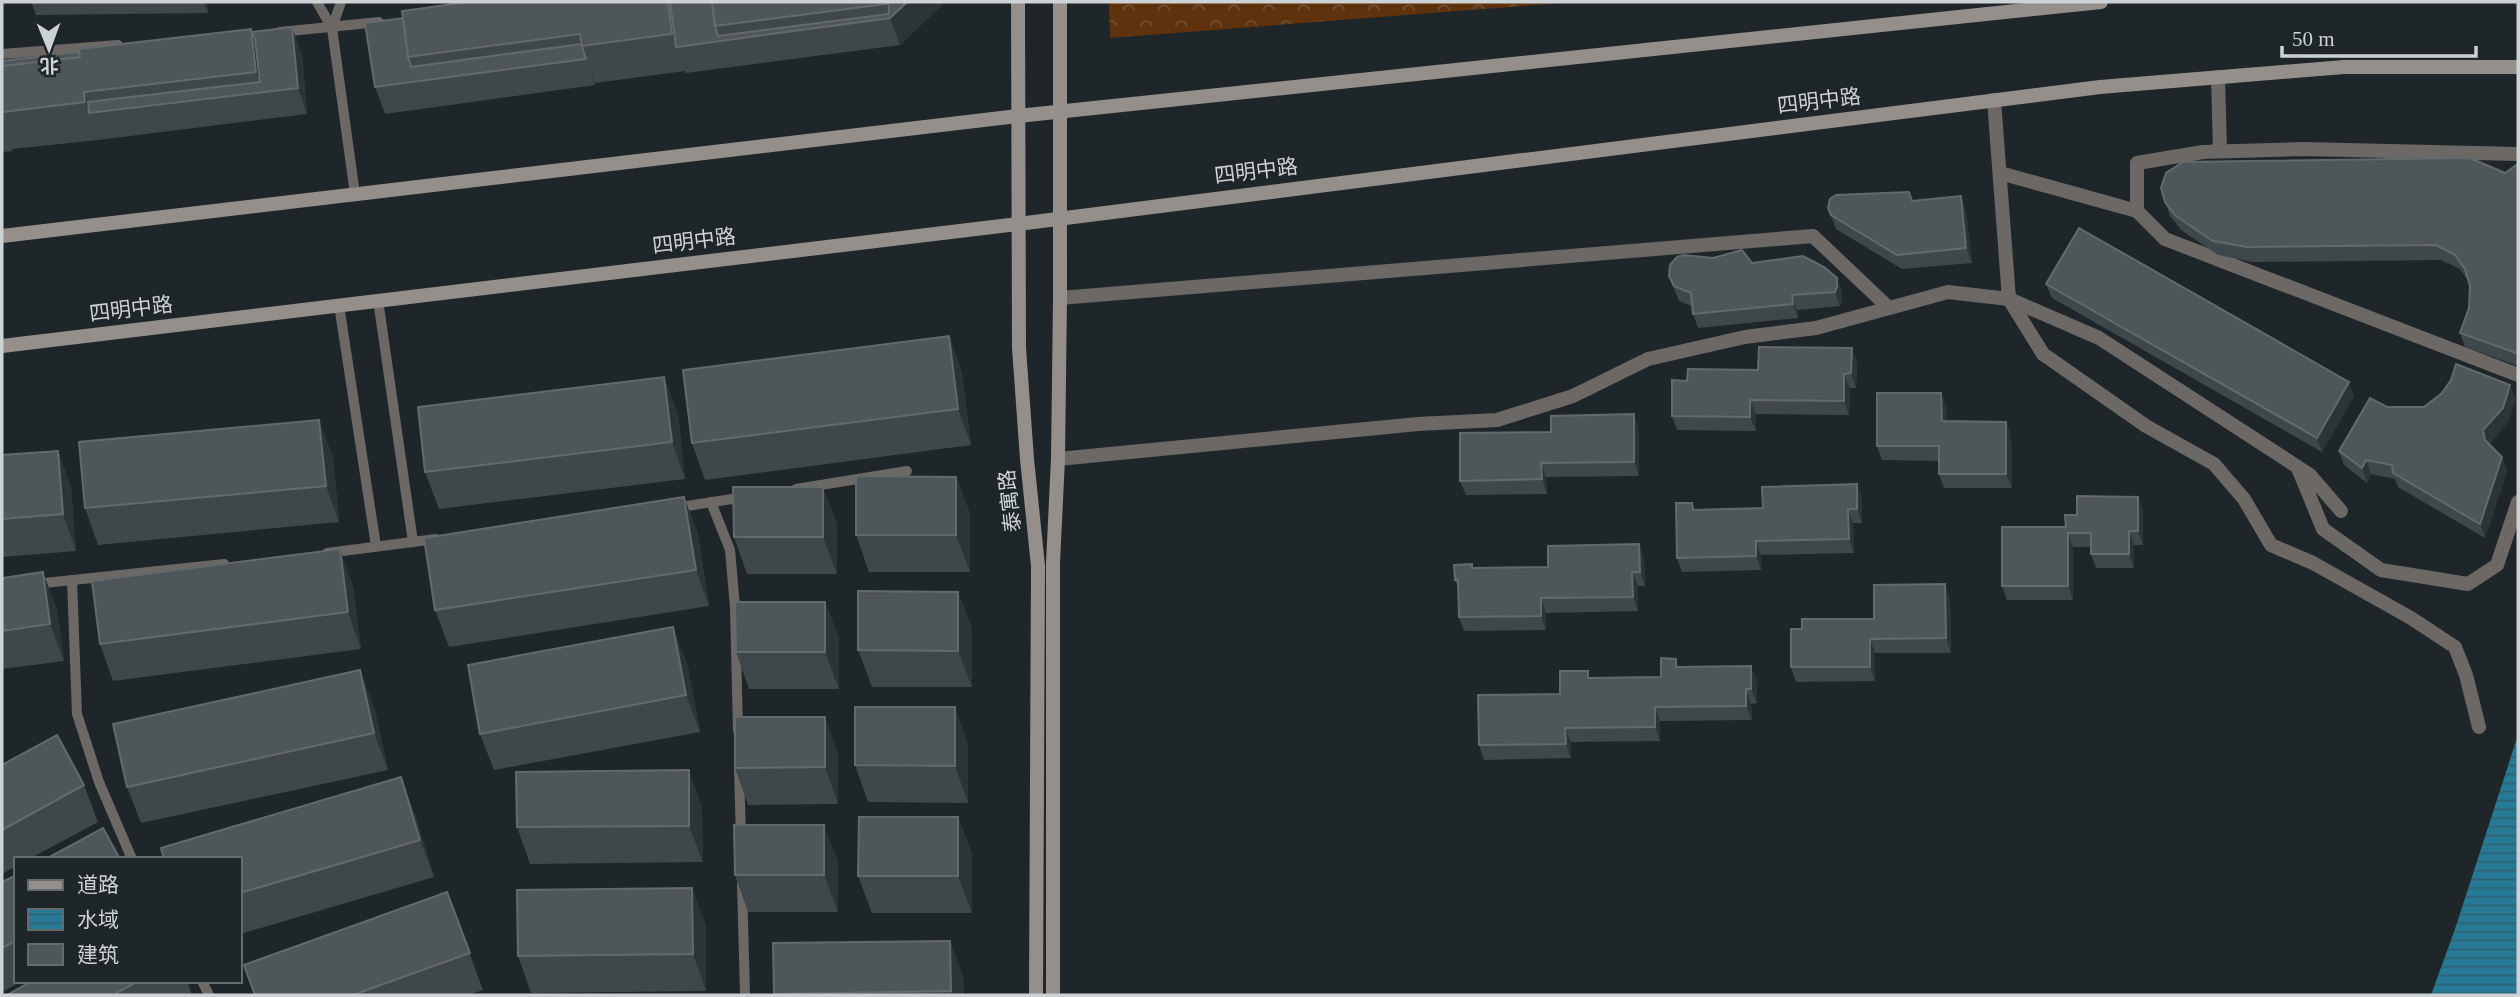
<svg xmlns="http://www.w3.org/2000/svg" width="2520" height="997" viewBox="0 0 2520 997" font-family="'Times New Roman','Noto Sans SC',serif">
<defs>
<pattern id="forest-crowns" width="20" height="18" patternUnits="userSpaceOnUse" patternTransform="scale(1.75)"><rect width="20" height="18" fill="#5d320d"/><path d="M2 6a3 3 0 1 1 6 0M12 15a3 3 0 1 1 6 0" fill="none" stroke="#734f2f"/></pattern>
<pattern id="water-rules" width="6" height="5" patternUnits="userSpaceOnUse" patternTransform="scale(1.75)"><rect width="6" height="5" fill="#277a96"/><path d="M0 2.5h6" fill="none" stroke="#306274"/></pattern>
</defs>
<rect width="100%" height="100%" fill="#1e2629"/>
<path fill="url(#forest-crowns)" d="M1109,2H1573L1110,38Z"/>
<path fill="url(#water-rules)" d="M2518,735V995H2431L2455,929Z"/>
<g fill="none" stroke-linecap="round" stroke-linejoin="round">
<g stroke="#6c6866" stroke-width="10">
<path d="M317,2L332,28"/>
<path d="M341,2L332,28L355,194"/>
<path d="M280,32L379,22"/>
<path d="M2,54L118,45"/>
<path d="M378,300L413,542"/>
<path d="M339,305L376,546"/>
<path d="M796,489L907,471"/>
<path d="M711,502L730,550L735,607L738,731"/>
<path d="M674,508L745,497"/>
<path d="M327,553L436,539"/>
<path d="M72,580L77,714L99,782L132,859"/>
<path d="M35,584L224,564"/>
<path d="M739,768L741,839"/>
<path d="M742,883L745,995"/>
<path d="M202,981L209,995"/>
</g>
<g stroke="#6c6866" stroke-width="14">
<path d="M2218,77L2220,151"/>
<path d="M1994,100L2009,299L2043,354L2146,426L2214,464L2244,499L2271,545L2313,563L2411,618L2455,647L2466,675L2479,727"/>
<path d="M2518,154L2304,149L2203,152L2137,163V211L2165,239L2518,375"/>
<path d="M2000,173L2137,211"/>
<path d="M1060,298L1813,236L1889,308"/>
<path d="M1058,459L1418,424L1497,420L1573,396L1648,359L1745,337L1816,328L1948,292L2009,299L2099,338L2310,475L2341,511"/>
<path d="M2298,468L2323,529L2381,570L2468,584L2497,565L2518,502"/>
</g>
<g stroke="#958f8b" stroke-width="14">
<path d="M1018,2L1019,348L1027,459L1038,566L1036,995"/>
<path d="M2,236L1018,116L2101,2"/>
<path d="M2,346L1018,224L2100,87L2344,67H2518"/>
<path d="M1053,995V563L1058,459L1060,298V2"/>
</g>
</g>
<g fill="#40474a">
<path d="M31,2H282L208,3V13L36,15Z"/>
<path d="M945,2L900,45L686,73L685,71L595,83V85L385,114L375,87L365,23Z"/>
<path d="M252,32L302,54L307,114L98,140L12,149V151L2,152V61Z"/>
<path d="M2518,164V366L2465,347L2460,333L2469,308L2470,286L2468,281L2460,269L2441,260L2252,262L2218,255L2181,230L2170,216L2165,202L2505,173Z"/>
<path d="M1961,196L1966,210L1972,263L1902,269L1836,229L1828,208Z"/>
<path d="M1752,263L1837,278L1842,292V301L1840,306L1797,310L1798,318L1698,328L1693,314L1692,306L1679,301L1669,276Z"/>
<path d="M2046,284L2354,396L2322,452L2052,298Z"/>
<path d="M949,336L962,373L971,445L705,480L692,443Z"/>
<path d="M1857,362L1856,388H1850L1849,415L1756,414V431L1677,430L1672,416L1758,370Z"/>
<path d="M2516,399L2508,422L2489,444L2502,457L2507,471L2485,538L2398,487L2395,479L2371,474L2367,483L2344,465L2339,451L2387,407H2424Z"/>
<path d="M1947,407V421L2006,422L2011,436L2012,488H1944L1939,474V461L1882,460L1877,446Z"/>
<path d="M678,414L685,479L439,509L425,472Z"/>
<path d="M1639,428V476L1546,477L1547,494L1466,495L1460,481L1551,432Z"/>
<path d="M58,451L71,488L76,551L2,557V455Z"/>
<path d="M333,457L339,522L98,545L85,508Z"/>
<path d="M956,477L970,514V572H869L856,535Z"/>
<path d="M1857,484L1862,498V523H1853L1854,553L1761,555V570L1682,572L1677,558L1692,503L1695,510L1763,508Z"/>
<path d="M823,487L837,524V574H747L734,537Z"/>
<path d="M684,497L698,534L709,606L449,647L435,610Z"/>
<path d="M2138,497L2143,511V545H2134V568H2096L2091,554V547H2073V600H2007L2002,586L2066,527L2077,515Z"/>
<path d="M1644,559L1645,586H1638V611L1546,613V630L1464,631L1459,617V590L1455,580L1474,568L1548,567Z"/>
<path d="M2,578L57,609L64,661L2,669Z"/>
<path d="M353,586L361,649L113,681L100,644Z"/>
<path d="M958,592L972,629V687H872L858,650Z"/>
<path d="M1950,599L1951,653H1875V681L1796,682L1791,667L1802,629L1874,619Z"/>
<path d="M825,602L839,639V689H749L736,652Z"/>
<path d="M687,663L700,732L494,770L480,734Z"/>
<path d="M1679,667L1757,681V703L1751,704L1752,720L1660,721V741L1571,742V758L1484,760L1479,745L1560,694L1591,678L1661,677Z"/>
<path d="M374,707L388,770L141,823L127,787Z"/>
<path d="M825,717L838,754V804L748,805L735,768Z"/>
<path d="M968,744V803L868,802L855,765Z"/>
<path d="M2,765L84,785L98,822L29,859H16V866L2,874Z"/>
<path d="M702,807L703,862L530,864L517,827Z"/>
<path d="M415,814L434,877L240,934V859Z"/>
<path d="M958,817L972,854V913H872L858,876Z"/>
<path d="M838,861V912H748L735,875Z"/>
<path d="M16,875V981H22L2,992V882Z"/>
<path d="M447,892L483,990L468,995H255Z"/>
<path d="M706,925V991L531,993L518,956Z"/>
<path d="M950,941L963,977L964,995H774V994Z"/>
<path d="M32,981H187L192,995H193H10Z"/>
</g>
<g fill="#2c3437">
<path d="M204,2H208V13Z"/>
<path d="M668,2H672L677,46L672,34Z"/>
<path d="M885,2H945L900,45L890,18Z"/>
<path d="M292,27L302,54L307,114L298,88Z"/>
<path d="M251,29L265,66L264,92L256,72Z"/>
<path d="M585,56L595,83V85L586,59Z"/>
<path d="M84,92L92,113H89L85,102Z"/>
<path d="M1961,196L1966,210L1972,263L1966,248Z"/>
<path d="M1837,278L1842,292V301L1840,306L1835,292Z"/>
<path d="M1792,295L1797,310L1798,318L1793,304Z"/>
<path d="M949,336L962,373L971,445L958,409Z"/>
<path d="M1852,348L1857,362L1856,388L1851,373Z"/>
<path d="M1844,374L1850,388L1849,415L1844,401Z"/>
<path d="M664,377L678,414L685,479L672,442Z"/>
<path d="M2349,382L2354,396L2322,452L2317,438Z"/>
<path d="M2510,385L2516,399L2508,422L2489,445L2485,440L2483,430Z"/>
<path d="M1941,393L1947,407V436L1942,421Z"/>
<path d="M1750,400L1756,414V431L1750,417Z"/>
<path d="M1634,414L1639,428V476L1634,462Z"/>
<path d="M319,420L333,457L339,522L326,486Z"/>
<path d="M2006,422L2011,436L2012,488L2006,474Z"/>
<path d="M58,451L71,488L76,551L63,514Z"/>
<path d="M2502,457L2507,471L2485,538L2480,524Z"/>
<path d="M2366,460L2371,474L2367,483L2362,468Z"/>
<path d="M1541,463L1546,477L1547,494L1542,479Z"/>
<path d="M956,477L970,514V572L956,535Z"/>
<path d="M1857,484L1862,498V523L1857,509Z"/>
<path d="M823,487L837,524V574L823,537Z"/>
<path d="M684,497L698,534L709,606L696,570Z"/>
<path d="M2138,497L2143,511V545L2138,531Z"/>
<path d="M1848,509L1853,523L1854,553L1849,539Z"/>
<path d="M2129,531L2134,545V568L2129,554Z"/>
<path d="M2068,533L2073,547V600L2068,586Z"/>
<path d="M1756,541L1761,555V570L1756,556Z"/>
<path d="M1639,544L1644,559L1645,586L1640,572Z"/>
<path d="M340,549L353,586L361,649L348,612Z"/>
<path d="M43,572L57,609L64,661L50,624Z"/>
<path d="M1632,572L1638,586V611L1633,597Z"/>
<path d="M1945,584L1950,599L1951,653L1946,638Z"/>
<path d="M958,592L972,629V687L958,651Z"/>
<path d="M1541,598L1546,613V630L1541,616Z"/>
<path d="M825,602L839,639V689L825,652Z"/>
<path d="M673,627L687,663L700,732L686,695Z"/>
<path d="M1870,639L1875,653V681L1870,667Z"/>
<path d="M1751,666L1757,681V703L1751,689Z"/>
<path d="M360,670L374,707L388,770L374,733Z"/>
<path d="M1746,689L1751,704L1752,720L1746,706Z"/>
<path d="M955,707L968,744V803L955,766Z"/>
<path d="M1655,707L1660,721V741L1655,727Z"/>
<path d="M825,717L838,754V804L825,767Z"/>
<path d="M1565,728L1571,742V758L1566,744Z"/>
<path d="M689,770L702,807L703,862L689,826Z"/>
<path d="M401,777L415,814L434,877L420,840Z"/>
<path d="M958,817L972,854V913L958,876Z"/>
<path d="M824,825L838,861V912L824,875Z"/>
<path d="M692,888L706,925V991L693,954Z"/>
<path d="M950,941L963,977L964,995H952L951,991Z"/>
</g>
<g fill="#4f5659" stroke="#636a6c" stroke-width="2">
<path d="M468,2H668L672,34L582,46L580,34L408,57L402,11Z"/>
<path d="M670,2H712L715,26L718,36L889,14L888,2H907L890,18L676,47Z"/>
<path d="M712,2H885L886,4L715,26Z"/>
<path d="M403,18L408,57L411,67L581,44L586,59L375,87L365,23Z"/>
<path d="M292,27L298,88L89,113L88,102L260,82L255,39L252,32Z"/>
<path d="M251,29L256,72L84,92L85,102L2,112V66L80,57L79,49Z"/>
<path d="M79,52L80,57L2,66V61Z"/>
<path d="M2470,158L2505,173L2518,164V347L2516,353L2460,333L2469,308L2470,286L2465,269L2455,255L2436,245L2247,247L2213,241L2176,216L2165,202L2161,188L2166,173L2183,162Z"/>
<path d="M1909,192L1912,201L1961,196L1966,248L1897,255L1831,215L1828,208L1830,199L1836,195Z"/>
<path d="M2079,228L2349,382L2317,438L2046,284Z"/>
<path d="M1742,250L1752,263L1803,256L1824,267L1837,278V287L1835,292L1792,295L1793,304L1693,314L1691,293L1674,286L1669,276L1670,265L1677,257L1684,255L1713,258Z"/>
<path d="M949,336L958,409L692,443L683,370Z"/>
<path d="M1759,347L1852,348L1851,373L1844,374V401L1750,400V417L1672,416V380L1687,381L1688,369L1758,370Z"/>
<path d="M2456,364L2510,385L2503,408L2483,430L2485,440L2502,457L2480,524L2393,473L2392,465L2366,460L2362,468L2339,451L2370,398L2387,407H2424L2442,393L2451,380Z"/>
<path d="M664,377L672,442L425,472L418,407Z"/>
<path d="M1877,393H1941L1942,421L2006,422V474H1939V446H1877Z"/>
<path d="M1634,414V462L1541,463L1542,479L1460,481V433L1551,432V416Z"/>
<path d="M319,420L326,486L85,508L79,442Z"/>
<path d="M58,451L63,514L2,519V455Z"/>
<path d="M856,476L956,477V535H856Z"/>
<path d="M1857,484V509H1848L1849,539L1756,541V556L1677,558L1676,503H1692L1693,510L1763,508L1762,487Z"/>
<path d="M733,487H823V537H734Z"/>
<path d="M2077,496L2138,497V531H2129V554H2091V533H2068V586H2002V527H2066L2065,515H2077Z"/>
<path d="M684,497L696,570L435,610L424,538Z"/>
<path d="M1639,544L1640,572H1632L1633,597L1541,598V616L1459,617L1458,580H1455L1454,565L1472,564V568L1548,567V546Z"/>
<path d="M340,549L348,612L100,644L92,581Z"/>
<path d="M43,572L50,624L2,631V578Z"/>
<path d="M1945,584L1946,638L1870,639V667H1791V629H1802V619H1874V585Z"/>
<path d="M858,591L958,592V651L858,650Z"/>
<path d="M735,602H825V652H736Z"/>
<path d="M673,627L686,695L480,734L468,665Z"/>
<path d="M1661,658L1676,659V667L1751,666V689H1746V706L1655,707V727L1565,728L1566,744L1479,745L1478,695L1560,694V671H1588V678L1661,677Z"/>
<path d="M360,670L374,733L127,787L113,724Z"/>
<path d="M855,707H955V766L855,765Z"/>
<path d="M735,717H825V767L735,768Z"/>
<path d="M57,735L84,785L2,830V765Z"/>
<path d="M689,770V826L517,827L516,772Z"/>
<path d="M401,777L420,840L240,893V859H164L161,848Z"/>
<path d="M859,817H958V876H858Z"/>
<path d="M734,825H824V875H735Z"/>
<path d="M103,828L120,859H46Z"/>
<path d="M16,875V941L2,948V882Z"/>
<path d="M692,888L693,954L518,956L517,890Z"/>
<path d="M447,892L470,953L353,995H255L244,965Z"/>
<path d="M950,941L951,991L774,994L773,943Z"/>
<path d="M32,981H138L113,995H10L9,994Z"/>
</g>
<g text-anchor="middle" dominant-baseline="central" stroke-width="5" stroke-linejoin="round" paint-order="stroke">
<g font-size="21" fill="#cdd2d4" stroke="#1e2629">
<text transform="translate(1819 101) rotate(-7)">四明中路</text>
<text transform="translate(1256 171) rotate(-7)">四明中路</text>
<text transform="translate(694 241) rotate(-7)">四明中路</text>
<text transform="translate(131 309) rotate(-7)">四明中路</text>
<text transform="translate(1010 501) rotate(-96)">泰寓路</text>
</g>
</g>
<rect width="2520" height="997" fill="none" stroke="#cdd2d4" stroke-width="7"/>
<rect x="14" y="857" width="228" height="126" fill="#1e2629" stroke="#646b6d" stroke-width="2"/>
<rect x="28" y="880" width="35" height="10" fill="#958f8b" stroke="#646b6d" stroke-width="2"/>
<text x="77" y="892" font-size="21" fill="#cdd2d4">道路</text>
<rect x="28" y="909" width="35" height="21" fill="url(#water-rules)" stroke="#646b6d" stroke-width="2"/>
<text x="77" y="927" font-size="21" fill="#cdd2d4">水域</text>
<rect x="28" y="944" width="35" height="21" fill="#4f5659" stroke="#646b6d" stroke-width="2"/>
<text x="77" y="962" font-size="21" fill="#cdd2d4">建筑</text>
<g transform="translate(49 49) rotate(179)" stroke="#1e2629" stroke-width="5" paint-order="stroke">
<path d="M0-5L12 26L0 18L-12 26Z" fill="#cdd2d4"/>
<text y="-10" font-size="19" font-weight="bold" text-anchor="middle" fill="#cdd2d4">北</text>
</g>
<path d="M2282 46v10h194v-10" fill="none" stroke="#cdd2d4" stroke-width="3.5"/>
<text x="2292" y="46" font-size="21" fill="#cdd2d4" stroke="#1e2629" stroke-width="5" paint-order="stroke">50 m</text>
</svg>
